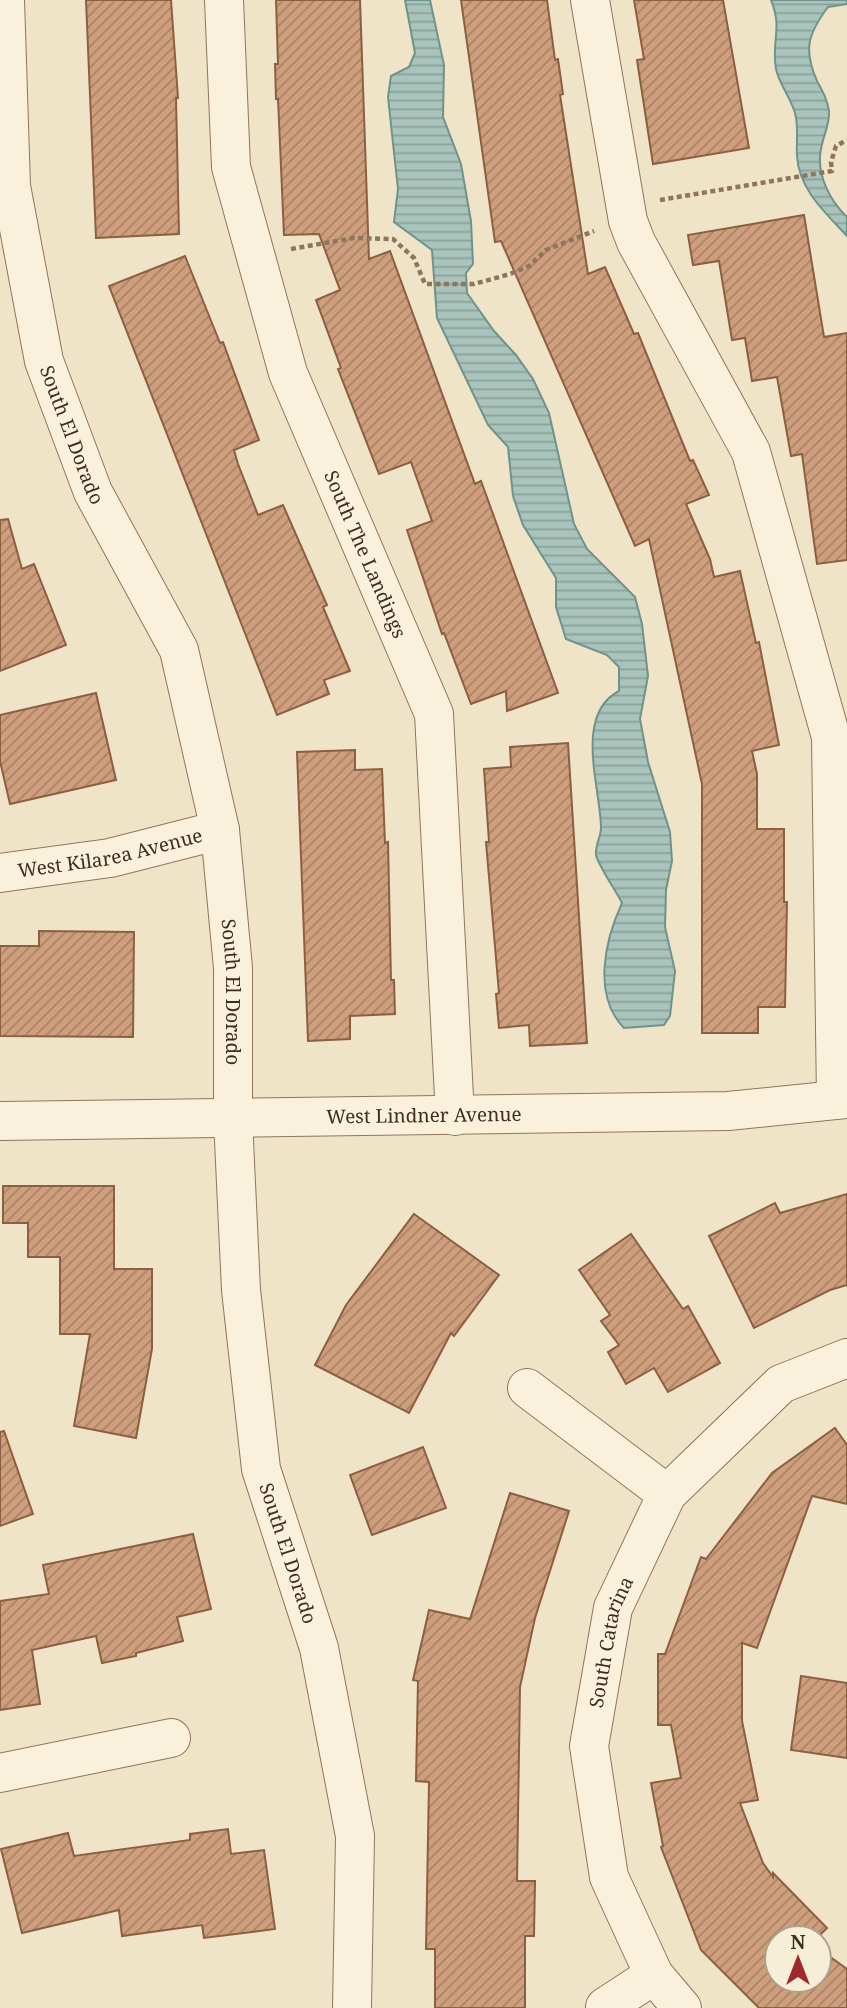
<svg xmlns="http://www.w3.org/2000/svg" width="847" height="2008" viewBox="0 0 847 2008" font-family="'Noto Serif',serif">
<defs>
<pattern id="water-rules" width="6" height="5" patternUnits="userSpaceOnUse" patternTransform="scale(1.75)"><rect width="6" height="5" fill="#a9c4bc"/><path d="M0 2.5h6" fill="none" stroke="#8ba098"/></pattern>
<pattern id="building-hatch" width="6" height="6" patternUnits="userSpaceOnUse" patternTransform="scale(1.75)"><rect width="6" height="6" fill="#cf9f7d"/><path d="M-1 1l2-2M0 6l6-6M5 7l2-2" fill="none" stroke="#a98266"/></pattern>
</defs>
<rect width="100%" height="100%" fill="#f0e4c8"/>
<g fill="url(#water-rules)" stroke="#6f938a" stroke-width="2">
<path d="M405,0H430L444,65L443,117L461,164L471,221L473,264L466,273L467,293L494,331L516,355L533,379L549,413L574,524L587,549L635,597L642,624L648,676L640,719L648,762L670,832L672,861L666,890L665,927L675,971L670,1016L664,1025L624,1028C592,995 605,940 622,903C616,891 598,865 596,855C595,846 601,836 601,828C601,789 573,715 619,691V667L607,655L566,639L556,607V578L523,525L513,496L508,447L488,425L437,318L432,250L394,222L398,189L388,97L391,76L409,67L415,53Z"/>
<path d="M771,0H847V4L828,7C808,34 803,49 817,81C823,92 827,99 829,111C830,124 823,136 821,149C816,173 829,200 847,217V236C826,213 799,190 797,156C796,140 799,129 795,113C791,98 779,84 776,69C771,41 783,29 771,0Z"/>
</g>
<g fill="url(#building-hatch)" stroke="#8d5f41" stroke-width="2">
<path d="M86,0H171L178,98H176L179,234L96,238Z"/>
<path d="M276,0H360L369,259L390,251L475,484L481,481L558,693L507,711L506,691L471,704L444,633L442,634L407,530L432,521L411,462L379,474L338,369L341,368L316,300L340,290L319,234L284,235L278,99H276L275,64H278Z"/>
<path d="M461,0H547L555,60L558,59L563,94L560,95L588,274L605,267L634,334L638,333L690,461L693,460L709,495L686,504L710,559L714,577L740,571L756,643L759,642L779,745L752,751L757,774V829H784V902H787L785,1007H758V1033H702V784L649,539L635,546L501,241L495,242Z"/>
<path d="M634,0H723L749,148L653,164L637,60L644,59Z"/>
<path d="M804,215L824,337L847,333V560L817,564L802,454L791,456L777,377L752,381L745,338L732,340L719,261L693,265L688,235Z"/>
<path d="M185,256L220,343L223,342L259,440L234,450L238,464L258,515L283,505L327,605L323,607L350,671L324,680L329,694L277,715L109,286Z"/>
<path d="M8,519L22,569L34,564L66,645L0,671V520Z"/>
<path d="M96,693L116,780L10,804L0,761V715Z"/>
<path d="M568,743L587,1043L530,1046L529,1025L499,1028L496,994L499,993L486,842H489L484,769L511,767L510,747Z"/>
<path d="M355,750V770L382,769L385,843L388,842L391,980H394L395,1014L350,1016V1039L308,1041L297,752Z"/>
<path d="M39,931L134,932L133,1037L0,1036V946H39Z"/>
<path d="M3,1186H114V1269H152V1349L136,1438L74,1426L90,1334H60V1257H28V1223H3Z"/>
<path d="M847,1194V1285L830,1290L754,1328L709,1236L775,1203L780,1213Z"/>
<path d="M414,1214L499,1275L454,1336L451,1333L409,1413L315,1365L346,1305Z"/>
<path d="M631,1234L683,1309L688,1306L720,1363L668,1392L654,1368L626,1384L608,1352L619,1345L601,1321L610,1315L579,1270Z"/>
<path d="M835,1428L847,1445V1504L812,1496L757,1648L742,1643V1721L758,1800L740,1803L763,1863L773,1877V1873L827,1928L817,1938H777V1980H819V1949L847,1969V2008H759L701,1950L661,1847L663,1846L651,1783L681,1778L671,1725H658V1654H665L701,1557L706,1559L772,1473Z"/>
<path d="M4,1431L33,1514L0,1526V1432Z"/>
<path d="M423,1447L446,1508L372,1535L350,1475Z"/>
<path d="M510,1493L569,1511L535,1618L520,1687L517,1881H535L534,1936H525V2008H435V1949H426L429,1782L416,1781L418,1681L413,1680L429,1610L470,1619Z"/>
<path d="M193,1534L211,1609L177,1617L183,1641L136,1653V1656L102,1663L96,1636L32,1650L40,1704L0,1710V1601L49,1594L43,1565Z"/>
<path d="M801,1676L847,1683V1758L791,1750Z"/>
<path d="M228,1829L231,1854L264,1850L275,1929L204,1938L202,1925L122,1936L119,1910L22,1933L1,1849L68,1833L74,1856L190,1840V1834Z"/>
</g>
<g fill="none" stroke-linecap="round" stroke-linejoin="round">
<defs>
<g id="minor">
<path id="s1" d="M5,0L11,186L44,361L93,492L179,650L220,830L233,968V1119L241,1290L261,1469L319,1648L355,1836L352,2008"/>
<path id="s2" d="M224,0L231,167L288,373L434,714L455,1116"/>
<path d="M590,0L628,221L636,242L751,452L831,737L836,1100"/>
<path id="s3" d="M0,873L110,858L220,830"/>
<path id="s4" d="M0,1121L728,1111L847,1099"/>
<path d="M527,1388L667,1494"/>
<path d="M0,1773L171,1738"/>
<path d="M605,2007L654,1975"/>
<path id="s5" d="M682,2008L654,1975L609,1877L589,1746L613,1608L667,1494L781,1384L847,1358"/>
</g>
</defs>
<use href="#minor" stroke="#8d765c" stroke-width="40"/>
<g stroke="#8d765c" stroke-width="4.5" stroke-dasharray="5 3.5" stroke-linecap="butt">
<path d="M660,200L832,171L831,162L836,146L847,140"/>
<path d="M291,249L354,238L393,239L414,258L425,284H474L510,274L529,266L546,250L594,231"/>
</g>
<use href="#minor" stroke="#faf1dc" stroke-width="38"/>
</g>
<g text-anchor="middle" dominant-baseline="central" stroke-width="5" stroke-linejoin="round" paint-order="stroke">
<g font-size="19" fill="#3d2e20" stroke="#f7eed8">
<text stroke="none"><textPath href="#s1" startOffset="443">South El Dorado</textPath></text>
<text stroke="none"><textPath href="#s2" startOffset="578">South The Landings</textPath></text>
<text stroke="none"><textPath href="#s3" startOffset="112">West Kilarea Avenue</textPath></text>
<text stroke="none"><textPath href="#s1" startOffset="1031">South El Dorado</textPath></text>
<text stroke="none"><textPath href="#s4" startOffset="424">West Lindner Avenue</textPath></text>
<text stroke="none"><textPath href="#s1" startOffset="1598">South El Dorado</textPath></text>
<text stroke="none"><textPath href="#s5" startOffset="390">South Catarina</textPath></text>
</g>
</g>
<g transform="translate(798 1959)"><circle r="33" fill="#f7eed8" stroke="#ada18e" stroke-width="2"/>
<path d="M0-5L12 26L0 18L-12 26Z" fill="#9e2a2b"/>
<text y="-10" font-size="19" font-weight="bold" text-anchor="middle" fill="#3d2e20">N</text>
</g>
</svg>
